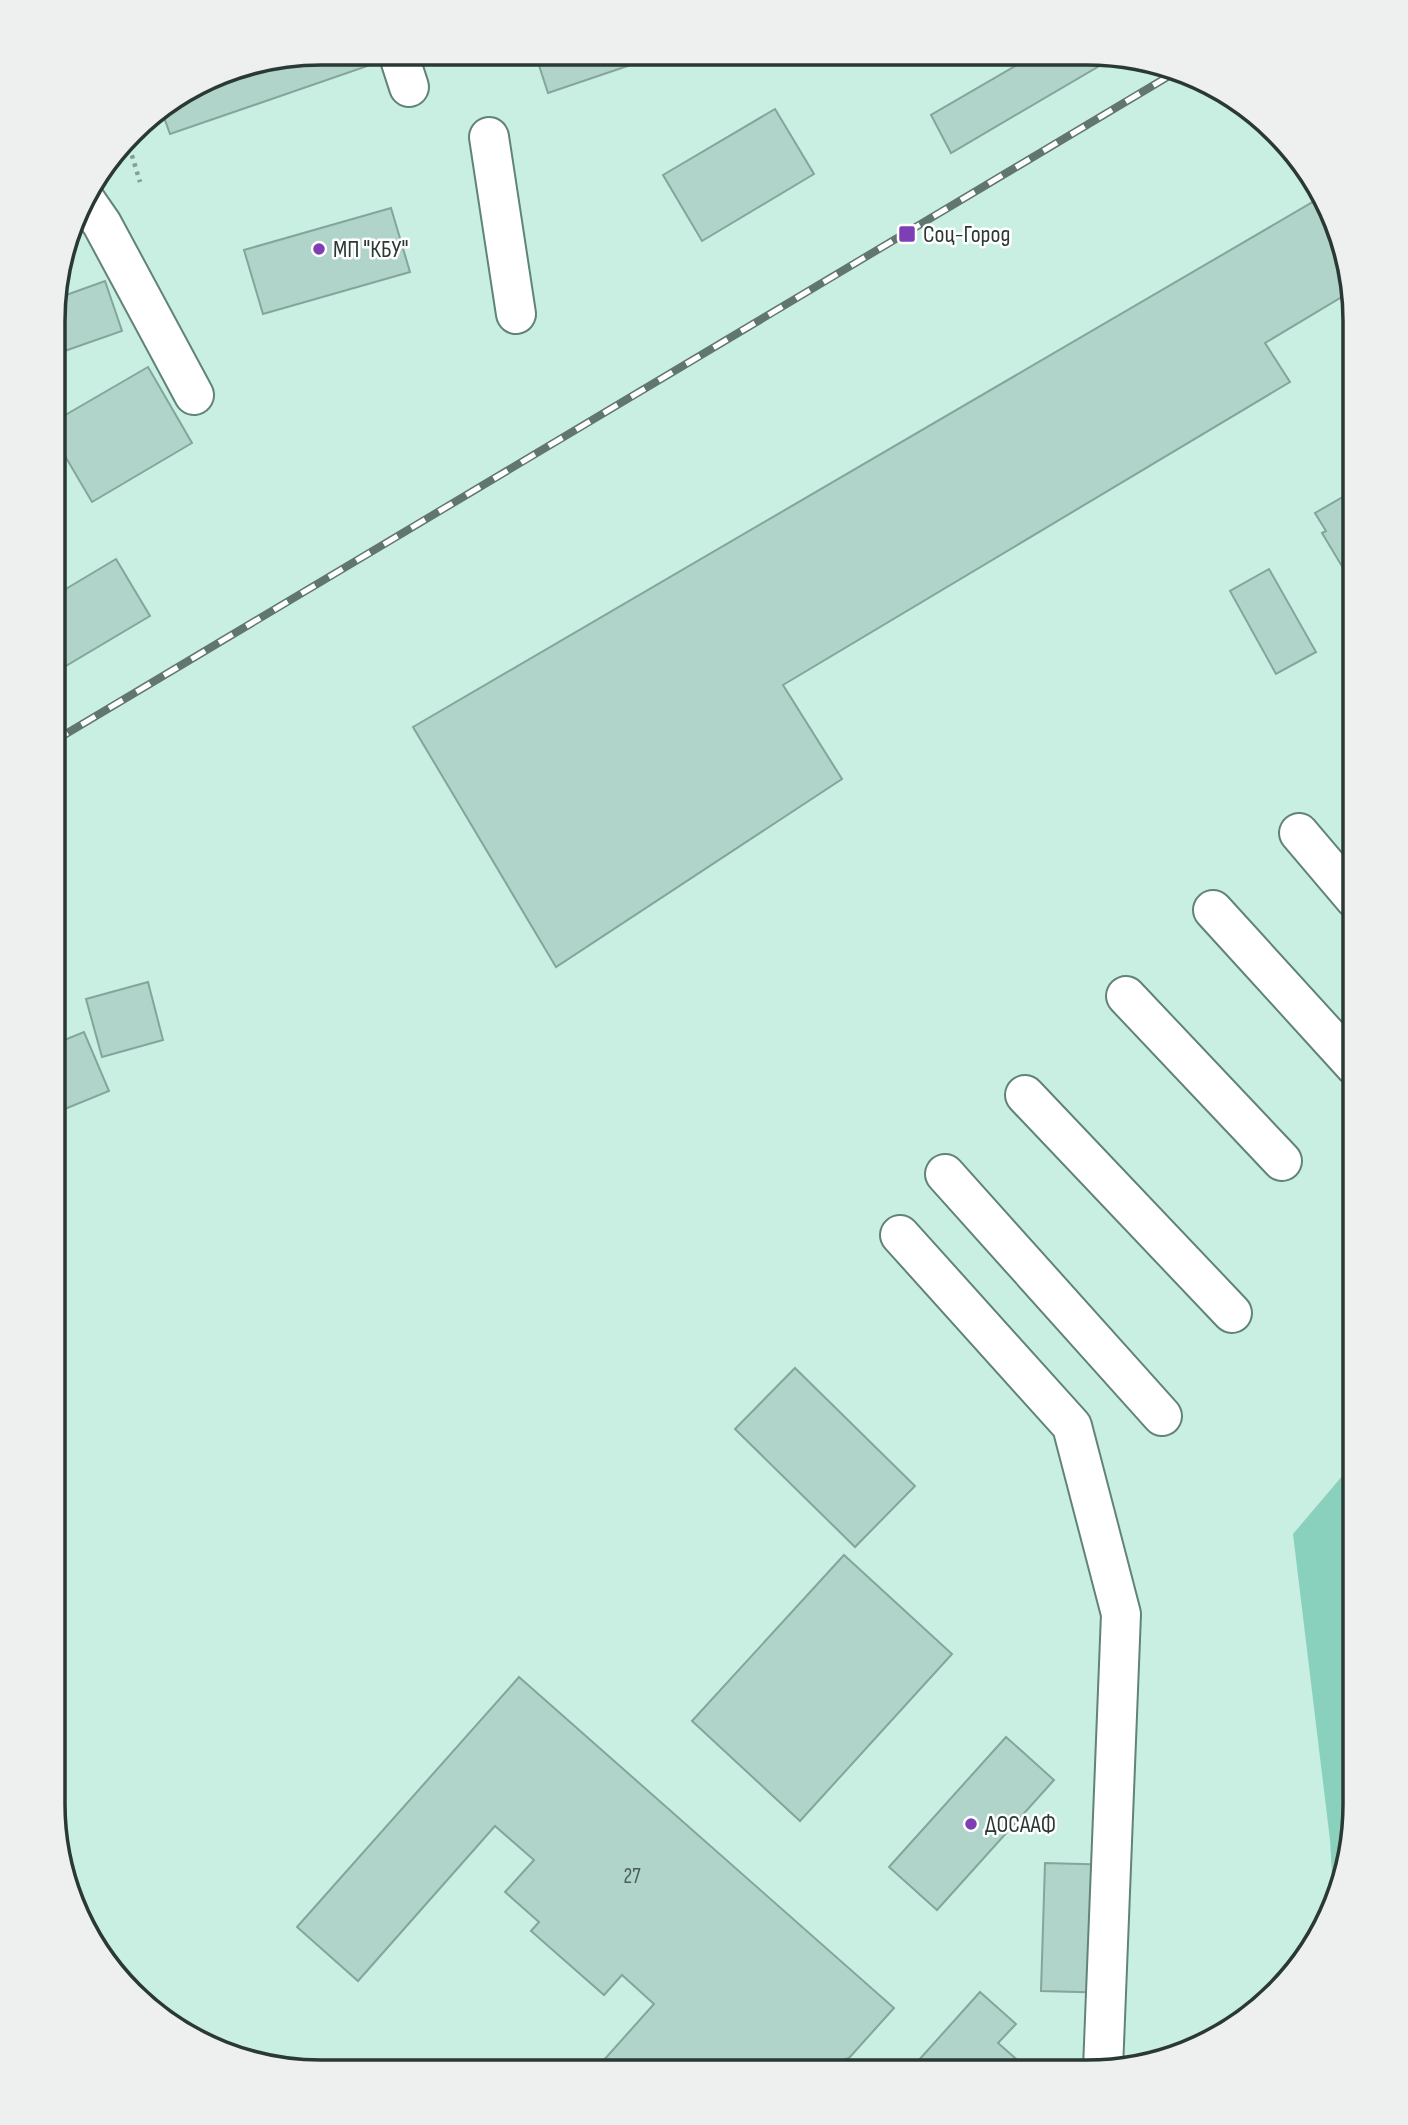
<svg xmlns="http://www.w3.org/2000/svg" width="1408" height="2125" viewBox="0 0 1408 2125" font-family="'Sofia Sans Condensed',sans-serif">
<rect width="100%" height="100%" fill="#c9eee2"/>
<path fill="#8ad1bd" d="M1355,1461V1822L1334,1909L1330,1840L1293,1534Z"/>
<g fill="#b0d4c9" stroke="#83a59b" stroke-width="2">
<path d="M320,52L379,53L382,61L170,134L161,109L234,67Z"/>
<path d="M535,53L663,54L548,93Z"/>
<path d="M1034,55H1118L951,153L931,115Z"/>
<path d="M775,109L814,174L702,241L663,175Z"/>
<path d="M1323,196L1335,218L1350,292L1265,343L1290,382L783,685L842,779L556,967L413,727Z"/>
<path d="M391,208L410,272L263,314L244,250Z"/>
<path d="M105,281L122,331L56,354L55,299Z"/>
<path d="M148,367L192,443L92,502L55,439V421Z"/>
<path d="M1355,490V588L1322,533L1326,531L1315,513Z"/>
<path d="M116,559L150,616L54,673V596Z"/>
<path d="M1269,569L1316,652L1276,674L1230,591Z"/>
<path d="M148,982L163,1040L102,1057L86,999Z"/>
<path d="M54,1023L62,1041L84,1032L109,1091L55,1113Z"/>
<path d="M795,1368L915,1486L855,1547L735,1429Z"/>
<path d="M844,1555L952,1654L800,1821L692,1721Z"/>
<path d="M519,1677L894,2008L849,2058L803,2072L594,2071L654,2004L622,1975L604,1995L531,1931L539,1922L505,1892L534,1860L495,1826L358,1981L297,1927Z"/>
<path d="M1006,1737L1054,1780L937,1910L889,1867Z"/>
<path d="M1045,1863L1118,1865L1114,1993L1041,1991Z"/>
<path d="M980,1992L1016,2024L998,2043L1031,2072H930L918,2061Z"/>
</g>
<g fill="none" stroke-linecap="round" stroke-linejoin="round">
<defs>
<g id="minor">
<path d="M398,53L409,87"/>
<path d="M489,137L516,314"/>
<path d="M84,198L102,224L194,395"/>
<path d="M1299,833L1355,899"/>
<path d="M1213,910L1355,1066"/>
<path d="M1126,996L1282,1161"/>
<path d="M1025,1095L1232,1313"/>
<path d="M945,1174L1162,1416"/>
<path d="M900,1235L1072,1426L1121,1614L1103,2069"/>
</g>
</defs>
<use href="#minor" stroke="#618379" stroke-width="42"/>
<path stroke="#839e95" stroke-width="4.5" stroke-dasharray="3.5 5" stroke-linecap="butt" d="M127,139L140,182"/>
<use href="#minor" stroke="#fff" stroke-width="38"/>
<defs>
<path id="rail" d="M54,741L1179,70"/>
</defs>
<use href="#rail" stroke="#60766f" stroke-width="8"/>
<use href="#rail" stroke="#fff" stroke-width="5" stroke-dasharray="16" stroke-linecap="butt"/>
</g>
<g fill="#7f3fb4" stroke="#fff" stroke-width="2.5">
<rect x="898" y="225" width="18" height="18" rx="3.5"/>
<circle cx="319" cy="249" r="7"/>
<circle cx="971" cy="1824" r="7"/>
</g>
<g text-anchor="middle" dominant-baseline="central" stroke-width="5" stroke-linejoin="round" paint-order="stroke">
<g font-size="21" fill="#4c6059">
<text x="632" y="1876">27</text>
</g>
<g font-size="24" fill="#2a3934" stroke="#fff" text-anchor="start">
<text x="923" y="234">Соц-Город</text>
<text x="333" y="249">МП "КБУ"</text>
<text x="985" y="1824">ДОСААФ</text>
</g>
</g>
<path d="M0 0H1408V2125H0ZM321 65H1087A256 256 0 0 1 1343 321V1804A256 256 0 0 1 1087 2060H321A256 256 0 0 1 65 1804V321A256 256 0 0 1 321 65Z" fill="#eeefef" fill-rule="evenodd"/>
<path fill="none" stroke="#2a3934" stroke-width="3.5" d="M321 65H1087A256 256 0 0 1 1343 321V1804A256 256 0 0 1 1087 2060H321A256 256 0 0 1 65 1804V321A256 256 0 0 1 321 65Z"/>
</svg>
